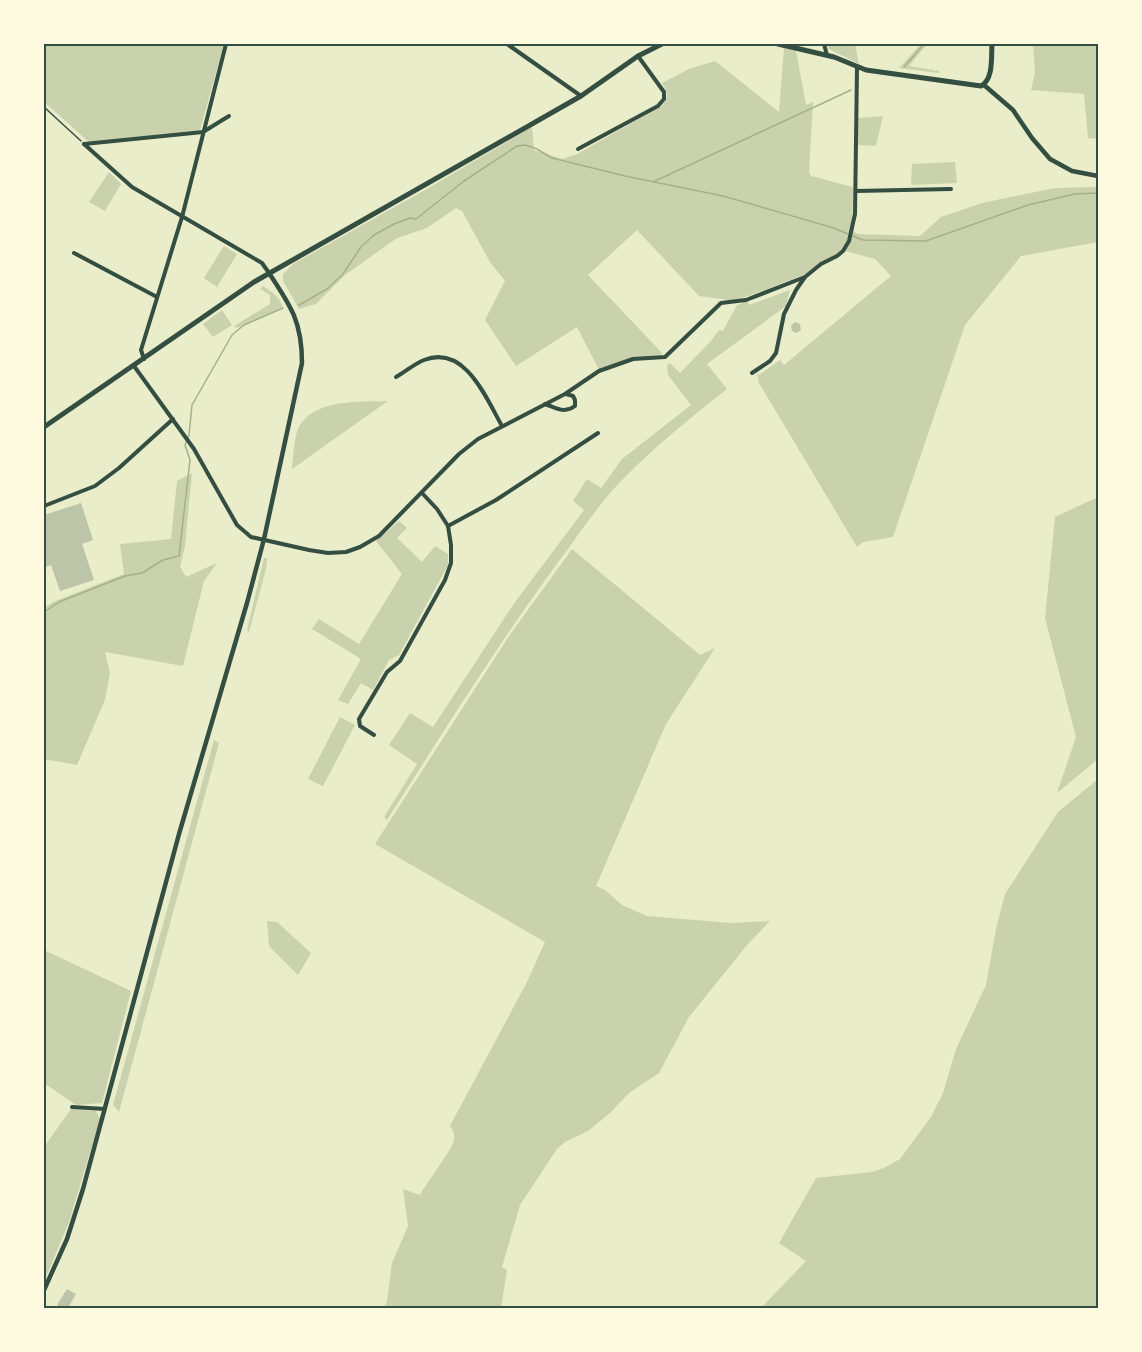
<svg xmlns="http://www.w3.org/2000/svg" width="1142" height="1352" viewBox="0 0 1142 1352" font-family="Cabin,sans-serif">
<rect width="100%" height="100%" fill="#e9edc9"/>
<g fill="#cad2ad">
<path d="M44,44H224L200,130L89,142L44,102Z"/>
<path d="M827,44H855L859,64L829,49Z"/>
<path d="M921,44H927L909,66L939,71V73L899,68Z"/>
<path d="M1033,44H1098V139L1088,138L1084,94L1031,90L1035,72Z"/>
<path d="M784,48L796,51L806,105L813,102L809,172L811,176L853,187C852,210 856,240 835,255C825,261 815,266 806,274L735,301L699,296L637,230L588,275L663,354L647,357L599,370L577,327L516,366L485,320L505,281L490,262L462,211L456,208L427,228L397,238L345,275L316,304L299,309L283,281V274L293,264L432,186L532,127L534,150L562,159L577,154L662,106C669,97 668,93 662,83L689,69L715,61L779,112Z"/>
<path d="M883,116L876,146L858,145V118Z"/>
<path d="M955,162L957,183L911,185L912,164Z"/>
<path d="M109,172L121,184L105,211L89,202Z"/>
<path d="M1098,187V242L1021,256L965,325L893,537L863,542L857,547L759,383L757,372L759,375L780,360L784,365L891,276L875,259L845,251L854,231L857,234L920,236L941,217L982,203L1055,188Z"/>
<path d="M224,246L237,254L217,287L204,278Z"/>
<path d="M263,286C273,292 279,297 283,307L237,328L234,326L270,304V295L260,289Z"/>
<path d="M790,290L786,306L707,364L727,389C690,418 653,448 620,482C597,506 579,535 559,561C497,645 443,733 387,820L384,817L417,764L389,745L410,713L433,727L515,602L584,510L573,501L587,479L601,488L622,459L691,405L668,375L667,365L670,363L680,373L710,342L719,330L723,331L737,305L748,301L749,305Z"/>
<path d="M222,310L232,325L213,337L203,324Z"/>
<path d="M388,401L292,469C293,457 294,443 297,432C309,398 360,402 388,401Z"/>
<path d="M192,473L185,546L180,567L186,577L217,563L204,581L183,666L105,652L110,673L105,700L77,765L44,759V608L53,602L124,574L120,544L171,539L177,481Z"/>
<path d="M1098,497V759L1057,793L1076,737L1045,618L1055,517Z"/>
<path d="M399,521L407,528L397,538L422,562L435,546L448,554V565L399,655L389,660L373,690L361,683L348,704L338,700L361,659L312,629L319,619L359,644L402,574L376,541Z"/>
<path d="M572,549L700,655L715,648L666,724L596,886L605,890L622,905L647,916L731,923L770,921L747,945L689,1017L659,1073L629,1093L610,1113L588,1131L565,1142L557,1149L520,1205L502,1267L507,1270L501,1308H384L387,1301L392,1263L408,1226L403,1189L420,1195C427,1182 452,1150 454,1140C455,1134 453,1131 450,1126L527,982L545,942L375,844L509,636Z"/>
<path d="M264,558H267L266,569L249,632L247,630Z"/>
<path d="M340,717L355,725L323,786L308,779Z"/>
<path d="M214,740L219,743L119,1112L113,1105Z"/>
<path d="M1098,779V1308H761L806,1261L779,1243L816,1178L872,1172L886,1167L900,1159L931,1117L943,1093L956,1049L986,985L996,929L1005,894L1058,812Z"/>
<path d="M267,921L277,922L311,953L298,975L269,946Z"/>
<path d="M44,950L131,991L102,1103L76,1105L44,1083Z"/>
<path d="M71,1109L96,1111L100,1119L69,1222L44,1282V1147Z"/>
</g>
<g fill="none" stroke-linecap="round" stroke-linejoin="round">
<g stroke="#a3b18a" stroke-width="1.5">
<path d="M904,67L924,44"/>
<path d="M653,182L851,90"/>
<path d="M853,236L863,240L926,241L1028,205L1075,194L1098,193"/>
<path d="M299,305L327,289L343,274L361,247L374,235L394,224L410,218L416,219L464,181L517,146L525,145L537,149L552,158L625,176L723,196L834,228L848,234"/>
<path d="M44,612L59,602L125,576L142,573L163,560L179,556L190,460L185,445L189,435L192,405L232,335L244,325L283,308"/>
</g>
</g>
<g fill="#bcc5a7">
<path d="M795,322L800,324L801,330L797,333L792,331L791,326Z"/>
<path d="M81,503L93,540L82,544L94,580L60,591L51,565L46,567L44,559V515Z"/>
<path d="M67,1289L76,1294L68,1308H62L57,1305Z"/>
</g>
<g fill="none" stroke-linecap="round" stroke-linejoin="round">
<path stroke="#344e41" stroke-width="1.5" d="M44,107L81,141"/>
<g stroke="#344e41" stroke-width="4">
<path d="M507,44L581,96"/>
<path d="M824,44L827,55"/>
<path d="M84,144L132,187L262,263L269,273"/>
<path d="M84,144L203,132L229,116"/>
<path d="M578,149L658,106L664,99V92L638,56"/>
<path d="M856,191L951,189"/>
<path d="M74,253L157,297"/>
<path d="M144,359L141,350L182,217L226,44"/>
<path d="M134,366L194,449L237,525L251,537L309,550L328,553L346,552L360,547L379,536L459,454L478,439L565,394L599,371L633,359L665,357L721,303L746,300L805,277"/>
<path d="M752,373L770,361L776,353L784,314L796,290L805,277L821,264L837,256L843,251L849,241L855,214L857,68"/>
<path d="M396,377C405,372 414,364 424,360C465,344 486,398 502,426"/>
<path d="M545,404C556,408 564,414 575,406V400L573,396L566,394"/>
<path d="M44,506L95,486L119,468L173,419"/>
<path d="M448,526L496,500L598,433"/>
<path d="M374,735L360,726L359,719L387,672L400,661L445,580L451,563V545L448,526L437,509L422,493"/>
<path d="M72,1107L105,1109"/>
</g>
<g stroke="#344e41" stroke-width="4.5">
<path d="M984,85L1013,110L1032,138L1050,159L1072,171L1098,176"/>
<path d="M44,1290L67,1239L83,1189L179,834L247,603L264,539L302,363C302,322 291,306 269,273"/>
</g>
<g stroke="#344e41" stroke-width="5">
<path d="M778,44L834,57L866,70L981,86C994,79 991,56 992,44"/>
<path d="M44,427L254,282L581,96L638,56L662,44"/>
</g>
</g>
<rect width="1142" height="1352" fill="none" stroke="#fefae0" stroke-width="90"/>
<rect x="45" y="45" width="1052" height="1262" fill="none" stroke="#344e41" stroke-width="2"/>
</svg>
